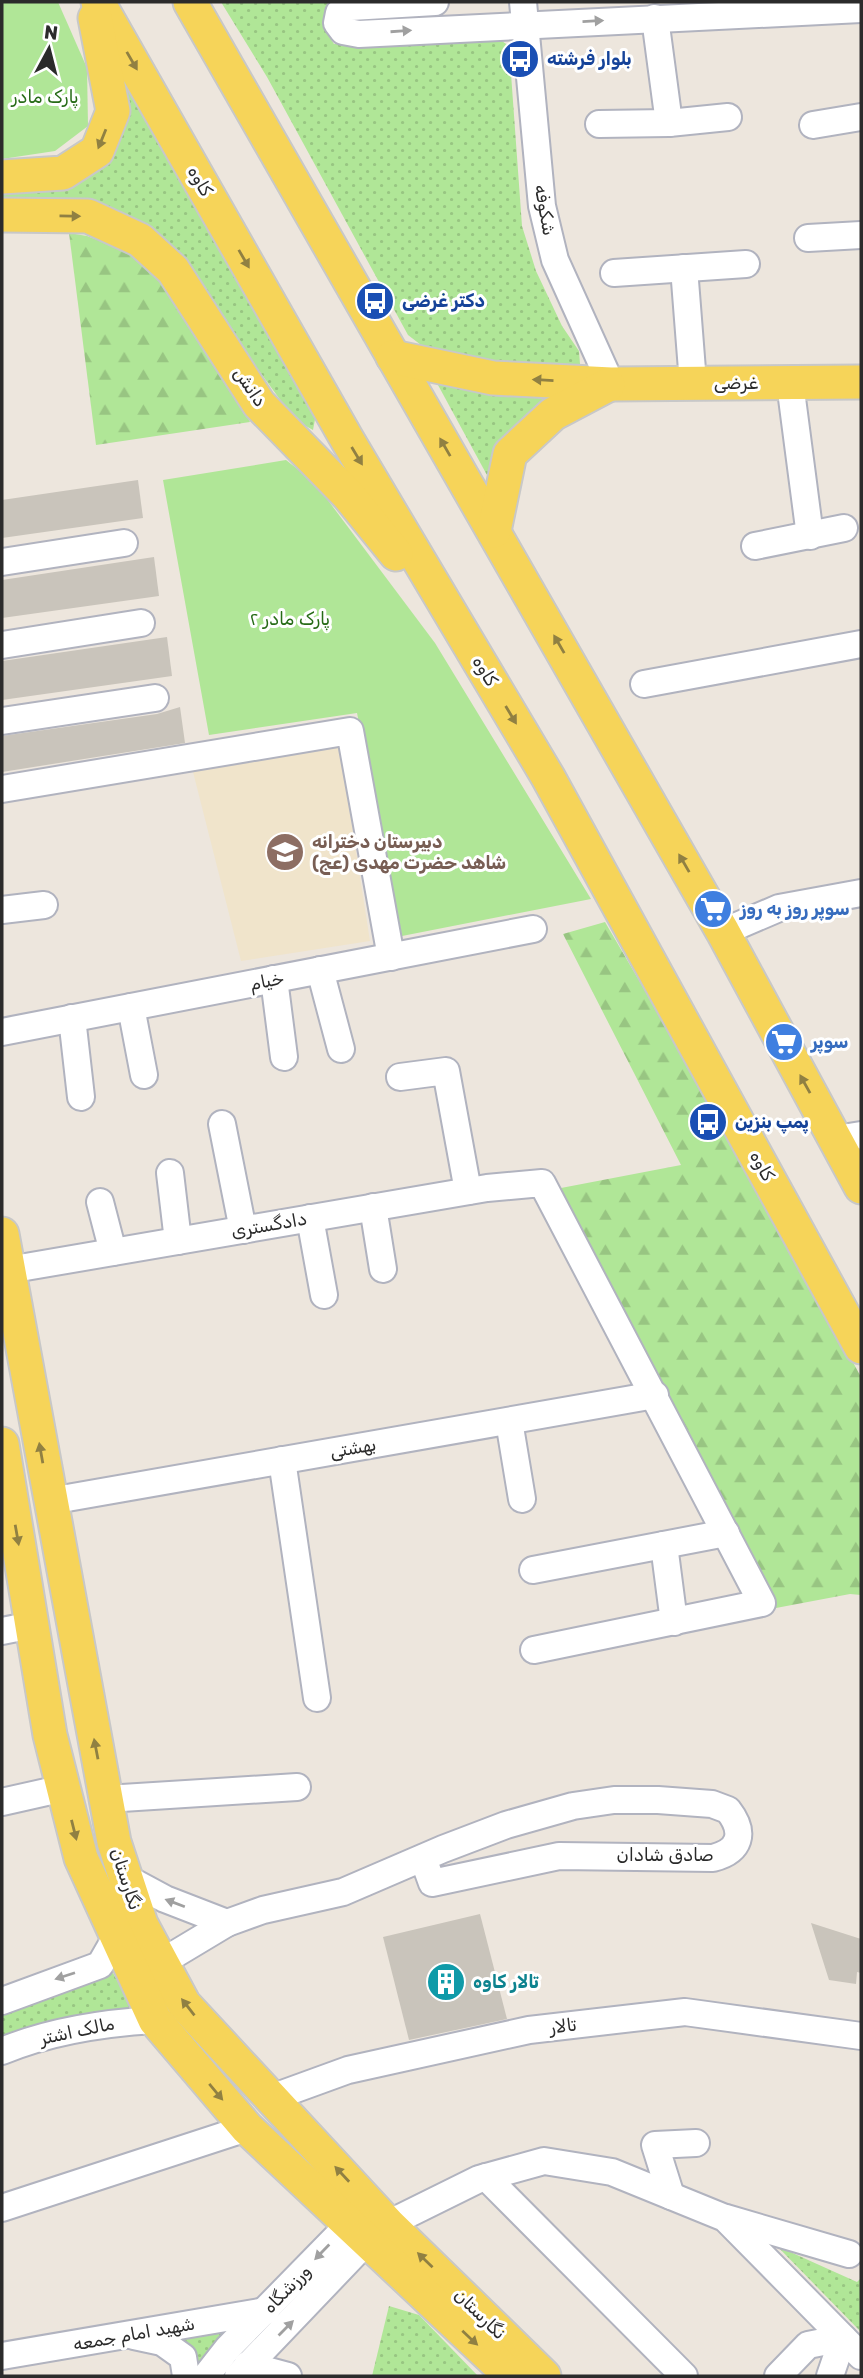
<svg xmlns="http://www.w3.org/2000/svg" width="863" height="2378" viewBox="0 0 863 2378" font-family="Rubik,Cairo,sans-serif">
<defs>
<pattern id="grass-dots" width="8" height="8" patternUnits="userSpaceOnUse" patternTransform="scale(1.75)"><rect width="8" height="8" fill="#b0e697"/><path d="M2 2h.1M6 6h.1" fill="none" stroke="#98c582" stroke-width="1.8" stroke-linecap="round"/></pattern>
<pattern id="forest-firs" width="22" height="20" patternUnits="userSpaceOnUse" patternTransform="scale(1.75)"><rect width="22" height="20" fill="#b0e697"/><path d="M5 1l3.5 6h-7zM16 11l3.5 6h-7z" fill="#98c582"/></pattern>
</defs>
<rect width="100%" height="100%" fill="#ede6dd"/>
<path fill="#f0e4cb" d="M338,737L370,941L241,961L191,764Z"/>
<g fill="url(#grass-dots)">
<path d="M221,2H334L330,5L327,33L334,44L499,39L509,46L522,226L536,271L562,326L579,351L580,364L569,373L434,355L408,335L267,77Z"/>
<path d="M116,60L316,414L313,430L295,420L227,327L152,237L2,203V191L94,172Z"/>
<path d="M432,374L579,392L494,488Z"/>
<path d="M113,1973L135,2013L2,2042V2012L59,1988Z"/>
<path d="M777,2246L857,2282L861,2278V2332Z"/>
<path d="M389,2306L419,2315L478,2376H372Z"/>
<path d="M242,2324L196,2376L168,2337Z"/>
</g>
<g fill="url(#forest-firs)">
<path d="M69,233L87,236L119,248L155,270L214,350L250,422L96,445Z"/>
<path d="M605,922L725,1128L861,1377V1595L850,1594L776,1608L559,1199L561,1188L681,1165L563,934Z"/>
</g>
<g fill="#b0e697">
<path d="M2,2H58L87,68L88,126L55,151L2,159Z"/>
<path d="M286,460L315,483L435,643L591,899L402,936L357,713L209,735L163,480Z"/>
</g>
<g fill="#c9c4bb">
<path d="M138,480L143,518L2,538V500Z"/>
<path d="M154,557L159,596L2,618V580Z"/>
<path d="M167,637L172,676L2,700V661Z"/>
<path d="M180,707L185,743L2,772V736L157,714Z"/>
<path d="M480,1914L507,2019L409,2040L383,1937Z"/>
<path d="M811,1923L861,1939V1973L857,1972L856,1984L829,1980Z"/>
</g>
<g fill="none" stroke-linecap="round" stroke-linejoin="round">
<defs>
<g id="minor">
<path d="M435,2L351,7L339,13L337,23L343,31L359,34L861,9"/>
<path d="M523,2L542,206L555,260L611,384"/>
<path d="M655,18L669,123"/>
<path d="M599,124L669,123L728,117"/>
<path d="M813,125L861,117"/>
<path d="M808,238L861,235"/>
<path d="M684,268L693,383"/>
<path d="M614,273L746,264"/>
<path d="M790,383L810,536"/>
<path d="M755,546L844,528"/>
<path d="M2,562L124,543"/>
<path d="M2,645L141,623"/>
<path d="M644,684L861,644"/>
<path d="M2,721L155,698"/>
<path d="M2,789L350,731L391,957"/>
<path d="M2,910L44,905"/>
<path d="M723,932L779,908L861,893"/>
<path d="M320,970L341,1049"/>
<path d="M274,979L284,1057"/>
<path d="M131,1007L144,1075"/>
<path d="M72,1018L81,1097"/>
<path d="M2,1032L533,929"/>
<path d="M400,1077L446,1071L468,1191"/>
<path d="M222,1124L243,1230"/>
<path d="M836,1139L861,1135"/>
<path d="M170,1173L178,1241"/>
<path d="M100,1202L113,1252"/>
<path d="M373,1207L383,1269"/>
<path d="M310,1218L324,1295"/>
<path d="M8,1270L487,1188L542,1183L762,1603L534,1650"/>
<path d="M509,1421L522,1499"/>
<path d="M282,1460L317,1698"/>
<path d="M50,1501L655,1395"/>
<path d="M664,1545L674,1622"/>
<path d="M533,1570L726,1533"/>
<path d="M2,1631L32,1625"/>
<path d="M106,1799L297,1787"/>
<path d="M2,1802L64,1788"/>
<path d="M126,1878L165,1899L227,1923"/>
<path d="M162,1962L227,1923L263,1910L343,1892L443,1849L506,1825L573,1806L614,1800H658L712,1804L728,1810C746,1833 740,1851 713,1858L559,1856L432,1883L423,1858"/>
<path d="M2,2001L100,1965L115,1939"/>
<path d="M2,2051C50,2031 103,2023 155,2020"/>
<path d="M271,2098L348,2070L529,2030L685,2012L861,2036"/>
<path d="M486,2177L684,2376"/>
<path d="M671,2196L655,2145L696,2143"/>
<path d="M2,2208L247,2128"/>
<path d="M726,2218L849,2254"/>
<path d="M388,2224L479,2179L544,2161L612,2172L725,2218L861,2356"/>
<path d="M134,2336L162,2342L183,2357L186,2376"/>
<path d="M2,2356L266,2311"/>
<path d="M247,2365L288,2376"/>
<path d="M206,2376L228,2348L361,2212"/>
<path d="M238,2376L366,2242"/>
<path d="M778,2376L808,2345L843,2338"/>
<path d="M830,2376L843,2338"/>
</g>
<g id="major">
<path d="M98,2L348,441L548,777L861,1347"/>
<path d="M190,2L723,932L861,1187"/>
<path d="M2,177L63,173L97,151L113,111L95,18"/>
<path d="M2,215L88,216L140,240L173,270L259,404L348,495L396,554"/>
<path d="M393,357L493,378L611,384L861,382"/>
<path d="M494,531L510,454L553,414L608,385"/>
<path d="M2,1234L114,1842L141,1924L184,2004L388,2224L544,2376"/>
<path d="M2,1444L50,1735L81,1858L155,2020L247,2128L511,2376"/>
</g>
</defs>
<use href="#minor" stroke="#b1b3bf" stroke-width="30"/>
<use href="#major" stroke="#c8c8c8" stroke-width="37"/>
<use href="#minor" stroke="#fff" stroke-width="26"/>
<use href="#major" stroke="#f6d459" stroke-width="33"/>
</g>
<defs><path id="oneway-solid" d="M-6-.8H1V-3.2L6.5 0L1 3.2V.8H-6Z" transform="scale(1.75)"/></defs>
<g fill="#a0a0a0">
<use href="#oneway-solid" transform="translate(593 21) rotate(-3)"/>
<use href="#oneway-solid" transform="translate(401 31) rotate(-4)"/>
<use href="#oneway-solid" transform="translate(175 1903) rotate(-159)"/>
<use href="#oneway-solid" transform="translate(65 1976) rotate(162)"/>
<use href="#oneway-solid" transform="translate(322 2252) rotate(134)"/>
<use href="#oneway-solid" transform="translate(286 2328) rotate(-45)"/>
</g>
<g fill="#908042">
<use href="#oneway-solid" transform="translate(132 61) rotate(60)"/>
<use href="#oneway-solid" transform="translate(102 139) rotate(112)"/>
<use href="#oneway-solid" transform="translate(70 216) rotate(1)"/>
<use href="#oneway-solid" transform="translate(244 259) rotate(60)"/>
<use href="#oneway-solid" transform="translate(543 380) rotate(-177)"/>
<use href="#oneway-solid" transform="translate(445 447) rotate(-120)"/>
<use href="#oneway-solid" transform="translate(357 456) rotate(59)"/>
<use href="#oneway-solid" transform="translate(559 644) rotate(-120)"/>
<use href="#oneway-solid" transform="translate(511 715) rotate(59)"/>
<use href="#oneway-solid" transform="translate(684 863) rotate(-120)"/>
<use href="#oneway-solid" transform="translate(805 1084) rotate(-119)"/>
<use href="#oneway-solid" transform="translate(41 1453) rotate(-100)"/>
<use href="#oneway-solid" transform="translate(17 1535) rotate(80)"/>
<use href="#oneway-solid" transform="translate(96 1749) rotate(-101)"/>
<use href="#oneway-solid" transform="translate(74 1830) rotate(76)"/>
<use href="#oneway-solid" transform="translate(188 2007) rotate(-128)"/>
<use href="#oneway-solid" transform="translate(216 2092) rotate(50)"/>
<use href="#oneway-solid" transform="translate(342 2174) rotate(-133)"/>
<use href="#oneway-solid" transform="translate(425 2260) rotate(-136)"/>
<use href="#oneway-solid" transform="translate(470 2338) rotate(43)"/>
</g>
<defs>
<symbol id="bus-disc" viewBox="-11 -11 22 22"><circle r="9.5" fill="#1a4fb4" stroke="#fff"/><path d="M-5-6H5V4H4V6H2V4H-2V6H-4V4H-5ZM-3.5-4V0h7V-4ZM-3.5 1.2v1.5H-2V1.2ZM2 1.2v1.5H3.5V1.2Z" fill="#fff"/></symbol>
<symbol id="school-disc" viewBox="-11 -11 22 22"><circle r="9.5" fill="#8d6e63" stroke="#fff"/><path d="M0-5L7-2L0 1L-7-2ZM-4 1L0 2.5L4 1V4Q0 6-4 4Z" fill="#fff"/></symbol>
<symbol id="supermarket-disc" viewBox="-11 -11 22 22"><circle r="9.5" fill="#3f7fe0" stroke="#fff"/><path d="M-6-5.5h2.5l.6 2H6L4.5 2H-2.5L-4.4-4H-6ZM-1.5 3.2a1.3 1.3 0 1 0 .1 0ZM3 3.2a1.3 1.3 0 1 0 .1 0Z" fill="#fff"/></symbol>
<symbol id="building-disc" viewBox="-11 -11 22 22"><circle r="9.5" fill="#0f9aa8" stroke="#fff"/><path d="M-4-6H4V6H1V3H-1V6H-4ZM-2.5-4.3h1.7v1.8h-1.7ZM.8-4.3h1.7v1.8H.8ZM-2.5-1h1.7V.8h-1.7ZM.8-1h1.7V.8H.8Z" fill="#fff"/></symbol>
</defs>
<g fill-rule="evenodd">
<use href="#bus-disc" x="498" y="37" width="44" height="44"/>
<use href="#bus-disc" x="353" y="279" width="44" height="44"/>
<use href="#school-disc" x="263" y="830" width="44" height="44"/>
<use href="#supermarket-disc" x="691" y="887" width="44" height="44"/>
<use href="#supermarket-disc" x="762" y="1020" width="44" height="44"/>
<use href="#bus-disc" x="686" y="1100" width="44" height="44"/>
<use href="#building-disc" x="424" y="1960" width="44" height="44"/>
</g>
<g text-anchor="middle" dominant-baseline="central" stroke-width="6" stroke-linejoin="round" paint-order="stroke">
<g font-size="18" font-weight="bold" fill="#164399" stroke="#fff" text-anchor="start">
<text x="547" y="59">بلوار فرشته</text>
<text x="402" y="301">دکتر غرضی</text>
<text x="735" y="1122">پمپ بنزین</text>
</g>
<g font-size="18" fill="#276b17" stroke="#fff">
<text x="45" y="97">پارک مادر</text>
<text x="290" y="619">پارک مادر ۲</text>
</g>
<g font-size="18" fill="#2b2b2b" stroke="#fff">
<text transform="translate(200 181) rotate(60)">کاوه</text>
<text transform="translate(545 210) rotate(80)">شکوفه</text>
<text x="736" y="383">غرضی</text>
<text transform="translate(250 387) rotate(56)">دانش</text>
<text transform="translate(485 671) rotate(59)">کاوه</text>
<text transform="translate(267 981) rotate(-11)">خیام</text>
<text transform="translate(762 1166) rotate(61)">کاوه</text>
<text transform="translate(269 1225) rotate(-10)">دادگستری</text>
<text transform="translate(353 1448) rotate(-10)">بهشتی</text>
<text x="665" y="1855">صادق شادان</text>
<text transform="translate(126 1879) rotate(72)">نگارستان</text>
<text transform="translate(563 2026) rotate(-7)">تالار</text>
<text transform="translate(77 2031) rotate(-12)">مالک اشتر</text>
<text transform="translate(287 2289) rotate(-46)">ورزشگاه</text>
<text transform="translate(480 2314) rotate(44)">نگارستان</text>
<text transform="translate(134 2334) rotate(-10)">شهید امام جمعه</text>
</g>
<g font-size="18" font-weight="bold" fill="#785e54" stroke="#fff" text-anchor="start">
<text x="312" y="842">دبیرستان دخترانه<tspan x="312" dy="21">شاهد حضرت مهدی (عج)</tspan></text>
</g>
<g font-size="18" font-weight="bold" fill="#366cbe" stroke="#fff" text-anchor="start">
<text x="740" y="909">سوپر روز به روز</text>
<text x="811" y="1042">سوپر</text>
</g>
<g font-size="18" font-weight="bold" fill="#0d838f" stroke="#fff" text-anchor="start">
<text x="473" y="1982">تالار کاوه</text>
</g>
</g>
<rect width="863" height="2378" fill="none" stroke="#2b2b2b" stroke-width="7"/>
<g transform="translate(49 49) rotate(7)" stroke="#ffffff" stroke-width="5" paint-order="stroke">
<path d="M0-5L12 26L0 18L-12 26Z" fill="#2b2b2b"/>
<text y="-10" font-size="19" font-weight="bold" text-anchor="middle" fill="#2b2b2b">N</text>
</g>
</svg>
